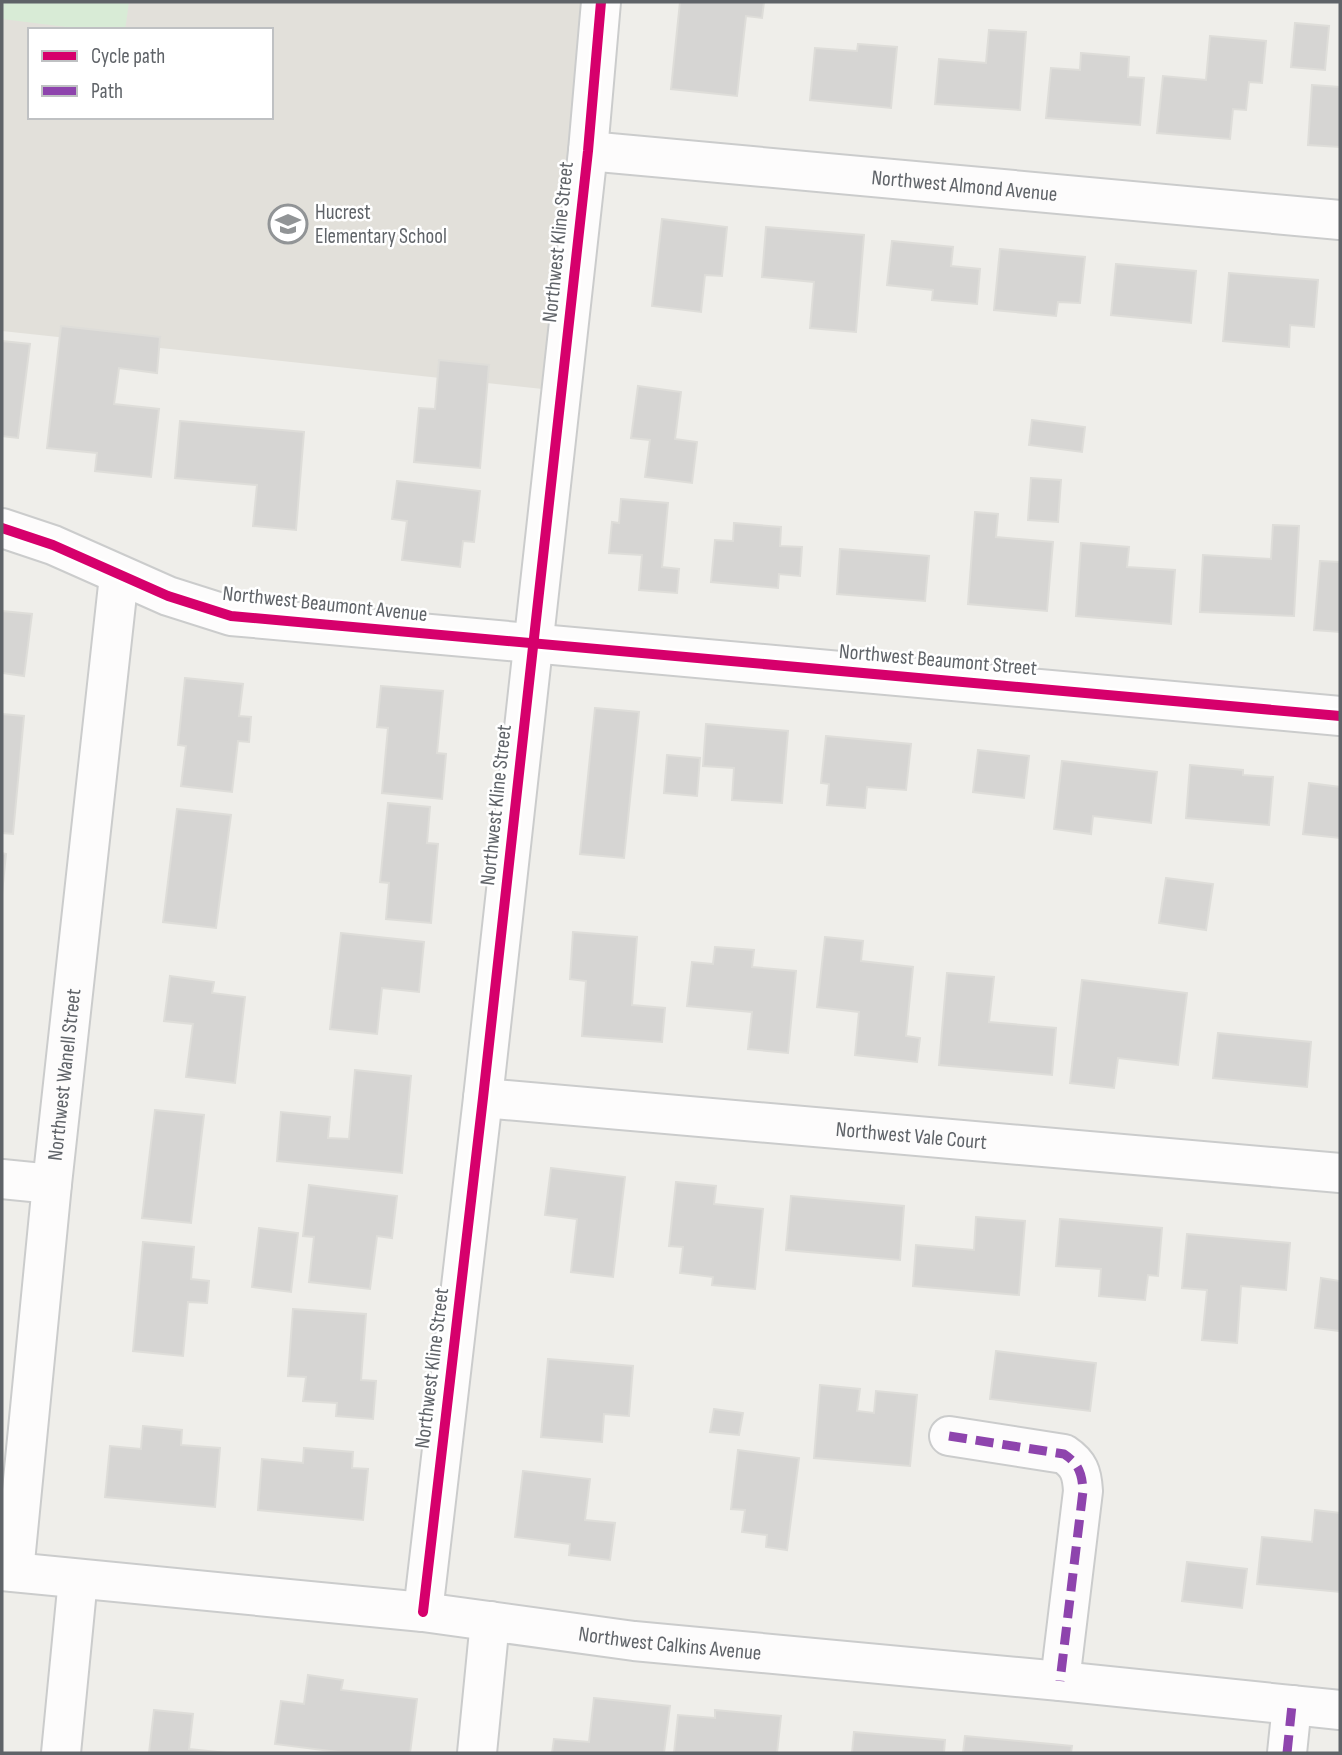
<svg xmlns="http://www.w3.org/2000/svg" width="1342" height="1755" viewBox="0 0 1342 1755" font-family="'Sofia Sans Condensed',sans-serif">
<rect width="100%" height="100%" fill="#efeeea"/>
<path fill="#e2e0da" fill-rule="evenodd" d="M2,2H592L561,391L2,331ZM30,30H271V117H30Z"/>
<path fill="#d8ebd6" d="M2,2H129L125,30H91L2,19Z"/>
<g fill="#d6d5d3" stroke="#deddd9" stroke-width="2">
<path d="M680,2H764L762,18L746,16L737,96L671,89Z"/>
<path d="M1295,23L1329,26L1325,70L1291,67Z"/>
<path d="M989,30L1026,32L1020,110L935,104L939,59L986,63Z"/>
<path d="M1210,36L1266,41L1262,83L1249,82L1246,110L1233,109L1230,139L1157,133L1163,76L1206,80Z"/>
<path d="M858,44L897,47L891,108L810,100L815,48L857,51Z"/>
<path d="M1081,53L1129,57L1128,77L1144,78L1140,125L1046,118L1051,68L1080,70Z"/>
<path d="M1312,85L1340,87V147L1308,145Z"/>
<path d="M662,219L727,227L722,276L705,275L701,312L652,306Z"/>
<path d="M766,227L864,235L856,332L810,328L814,282L762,277Z"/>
<path d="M892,241L953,247L951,266L980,269L977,304L932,300L933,290L887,285Z"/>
<path d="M1000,249L1085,257L1080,303L1058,302L1056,316L994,310Z"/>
<path d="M1116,264L1196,271L1191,323L1111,315Z"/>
<path d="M1229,273L1318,280L1314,327L1290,325L1289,347L1223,341Z"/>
<path d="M61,326L160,337L157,373L119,368L114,404L159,409L151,477L95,471L97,453L47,448Z"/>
<path d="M2,341L30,344L18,438L2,436Z"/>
<path d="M439,360L489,365L480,468L414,462L419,408L435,409Z"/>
<path d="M638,386L681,392L675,439L697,442L692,483L645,477L650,440L631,438Z"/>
<path d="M1032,420L1085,427L1082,452L1029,445Z"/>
<path d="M180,421L304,432L296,530L253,526L257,485L175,478Z"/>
<path d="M1031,478L1061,480L1058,522L1028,520Z"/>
<path d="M397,481L480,491L474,542L463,541L460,567L402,560L407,521L392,519Z"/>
<path d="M621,499L668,503L662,567L679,569L677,593L639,590L642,555L609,553L612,522L619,523Z"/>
<path d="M975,512L998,514L996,537L1053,542L1047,611L968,604Z"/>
<path d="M734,523L781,527L780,546L802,547L800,576L779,574L778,588L711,582L715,540L733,541Z"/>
<path d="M1273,525L1299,526L1294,616L1200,612L1203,555L1271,559Z"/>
<path d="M1081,543L1129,547L1127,567L1175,570L1171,624L1076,616Z"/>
<path d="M840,549L929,556L925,601L837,594Z"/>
<path d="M1320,561L1340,562V632L1314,630Z"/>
<path d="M2,611L32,614L24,676L2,673Z"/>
<path d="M185,678L243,684L239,716L251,717L249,742L238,741L232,792L181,786L186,746L178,745Z"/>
<path d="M381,686L443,691L437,753L446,754L442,799L382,793L388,728L377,727Z"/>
<path d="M595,708L639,712L624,858L580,854Z"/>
<path d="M2,714L24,716L13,834L2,833Z"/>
<path d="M706,724L788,731L782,803L732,800L734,768L703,766Z"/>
<path d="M826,736L911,744L906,790L867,787L865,808L827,805L829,784L821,783Z"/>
<path d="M978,750L1029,756L1024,798L973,792Z"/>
<path d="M667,755L700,758L697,796L664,793Z"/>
<path d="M1062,761L1157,772L1151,823L1093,816L1091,834L1054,829Z"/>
<path d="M1190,765L1243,770V775L1273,777L1269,825L1186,818Z"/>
<path d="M1309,783L1340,787V838L1303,834Z"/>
<path d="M388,803L430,807L427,843L438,844L431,923L386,919L389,883L380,882Z"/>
<path d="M177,809L231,815L216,928L163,922Z"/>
<path d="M2,853L6,854L2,894Z"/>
<path d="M1166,878L1213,884L1206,930L1159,923Z"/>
<path d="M573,932L637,937L632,1005L665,1008L662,1042L582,1036L586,981L570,979Z"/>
<path d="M341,933L424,942L419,992L382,988L377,1034L330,1029Z"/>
<path d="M825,937L863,941L861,961L913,967L906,1036L920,1038L917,1062L855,1055L859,1012L817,1007Z"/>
<path d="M715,947L754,950L752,967L796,971L788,1053L748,1049L752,1012L687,1006L692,962L713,964Z"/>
<path d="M947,973L994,977L989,1022L1056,1028L1052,1075L939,1065Z"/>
<path d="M170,976L214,982L212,993L245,997L235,1083L186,1077L193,1024L164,1021Z"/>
<path d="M1082,980L1187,993L1178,1065L1118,1058L1114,1088L1070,1083Z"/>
<path d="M1218,1033L1311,1042L1307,1087L1213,1078Z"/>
<path d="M355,1070L411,1076L402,1173L277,1161L281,1112L330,1117L328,1138L349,1139Z"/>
<path d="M155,1110L204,1115L191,1223L142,1218Z"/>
<path d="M551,1168L625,1177L613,1277L571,1272L577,1219L545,1215Z"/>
<path d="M676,1182L716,1186L714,1204L763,1209L755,1289L712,1285L713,1277L680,1273L683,1247L669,1246Z"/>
<path d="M309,1185L397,1196L392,1238L377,1236L370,1289L309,1282L314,1237L303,1236Z"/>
<path d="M791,1196L904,1206L900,1260L786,1250Z"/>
<path d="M976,1217L1025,1221L1019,1295L913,1286L916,1245L974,1250Z"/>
<path d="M1060,1219L1162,1228L1158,1276L1148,1275L1145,1300L1099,1296L1101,1269L1056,1266Z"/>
<path d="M259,1228L298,1233L291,1292L252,1287Z"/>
<path d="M1187,1234L1290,1243L1286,1290L1241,1286L1237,1343L1202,1340L1207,1290L1182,1288Z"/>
<path d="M143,1242L194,1247L191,1279L209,1281L207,1303L188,1302L183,1356L133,1351Z"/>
<path d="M1321,1278L1340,1281V1331L1315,1328Z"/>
<path d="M293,1309L366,1314L361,1380L376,1381L373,1419L336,1416L337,1403L303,1401L306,1377L288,1376Z"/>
<path d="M996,1351L1096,1363L1090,1411L990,1399Z"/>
<path d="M548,1359L633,1366L629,1416L604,1414L602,1442L541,1437Z"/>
<path d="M820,1385L860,1389L857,1411L874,1413L876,1391L917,1395L910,1466L814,1458Z"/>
<path d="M714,1409L743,1413L739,1435L710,1432Z"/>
<path d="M143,1426L182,1430L181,1445L220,1448L215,1507L105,1497L110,1446L141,1449Z"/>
<path d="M304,1448L353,1452L352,1468L368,1469L363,1520L258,1510L262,1459L303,1463Z"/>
<path d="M738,1450L799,1458L787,1550L766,1547L767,1535L742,1532L745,1510L731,1509Z"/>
<path d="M523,1471L590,1479L585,1520L615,1523L610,1560L569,1555L570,1544L515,1537Z"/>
<path d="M1315,1510L1340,1513V1592L1257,1584L1262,1537L1312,1542Z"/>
<path d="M1187,1562L1247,1569L1242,1608L1182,1601Z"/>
<path d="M308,1675L343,1680L341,1690L417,1699L410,1753H346L275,1744L281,1701L304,1704Z"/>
<path d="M594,1698L670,1706L664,1753H552L554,1739L589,1742Z"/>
<path d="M154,1710L193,1714L189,1749L227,1753H149Z"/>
<path d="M715,1710L781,1716L777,1753H674L678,1715L715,1718Z"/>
<path d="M854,1732L945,1740L944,1753H852Z"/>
<path d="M965,1736L1072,1746L1071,1753H963Z"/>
</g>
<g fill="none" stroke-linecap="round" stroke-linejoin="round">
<defs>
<g id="minor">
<path id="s1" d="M588,151L1340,220"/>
<path d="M2,528L53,545L168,596L231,616L1340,716"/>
<path id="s2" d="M483,1098L1340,1173"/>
<path d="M2,1179L52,1184"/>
<path d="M949,1436L1064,1454C1079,1464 1082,1473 1083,1491L1060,1681"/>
<path id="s3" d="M2,1571L423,1612L634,1641L1060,1681L1340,1710"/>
<path id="s4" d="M14,1572L52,1184L119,576"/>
<path d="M423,1612L483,1098L588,151L601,2"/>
<path d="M61,1753L78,1579"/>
<path d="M477,1753L490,1621"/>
<path d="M1287,1753L1292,1705"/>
</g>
</defs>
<use href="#minor" stroke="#cbcccc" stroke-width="42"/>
<use href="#minor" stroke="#fdfcfc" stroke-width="38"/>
<g stroke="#8e44ad" stroke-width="9" stroke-dasharray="18 9" stroke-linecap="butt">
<path d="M949,1436L1064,1454C1079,1464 1082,1473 1083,1491L1060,1681"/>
<path d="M1287,1753L1292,1705"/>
</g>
<defs>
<g id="cycleway">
<path d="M2,528L53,545L168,596L231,616L1340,716"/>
<path d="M423,1612L483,1098L588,151L601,2"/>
</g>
</defs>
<use href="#cycleway" stroke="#fff" stroke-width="15"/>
<use href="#cycleway" stroke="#d6006c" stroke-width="10"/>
</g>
<defs>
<symbol id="school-ring" viewBox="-11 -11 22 22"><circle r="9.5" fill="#fff" stroke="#919496" stroke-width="1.5"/><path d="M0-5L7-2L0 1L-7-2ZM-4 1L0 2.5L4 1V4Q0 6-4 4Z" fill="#919496"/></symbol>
</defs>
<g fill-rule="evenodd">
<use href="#school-ring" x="266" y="202" width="44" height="44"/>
</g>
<g text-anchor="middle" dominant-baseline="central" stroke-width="5" stroke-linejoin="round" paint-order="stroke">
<g font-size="21" fill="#5f6368" stroke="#fff">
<text stroke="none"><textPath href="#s1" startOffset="378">Northwest Almond Avenue</textPath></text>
<text transform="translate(558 242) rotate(-84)">Northwest Kline Street</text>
<text transform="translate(325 604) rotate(6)">Northwest Beaumont Avenue</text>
<text transform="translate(938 660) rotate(5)">Northwest Beaumont Street</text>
<text transform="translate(496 805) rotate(-84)">Northwest Kline Street</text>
<text stroke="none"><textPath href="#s4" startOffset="500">Northwest Wanell Street</textPath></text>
<text stroke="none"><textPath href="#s2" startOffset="430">Northwest Vale Court</textPath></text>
<text transform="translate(432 1368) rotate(-83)">Northwest Kline Street</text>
<text stroke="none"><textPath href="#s3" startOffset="672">Northwest Calkins Avenue</textPath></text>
</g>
<g font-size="21" fill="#5f6368" stroke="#fff" text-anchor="start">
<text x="315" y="212">Hucrest<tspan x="315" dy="24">Elementary School</tspan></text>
</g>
</g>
<rect width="1342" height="1755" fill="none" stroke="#5f6368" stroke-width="7"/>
<rect x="28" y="28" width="245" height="91" fill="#ffffff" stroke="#bfc1c3" stroke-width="2"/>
<rect x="42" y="51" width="35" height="10" fill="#d6006c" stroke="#bfc1c3" stroke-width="2"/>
<text x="91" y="63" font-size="21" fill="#5f6368">Cycle path</text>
<rect x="42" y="86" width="35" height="10" fill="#8e44ad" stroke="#bfc1c3" stroke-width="2"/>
<text x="91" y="98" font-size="21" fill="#5f6368">Path</text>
</svg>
